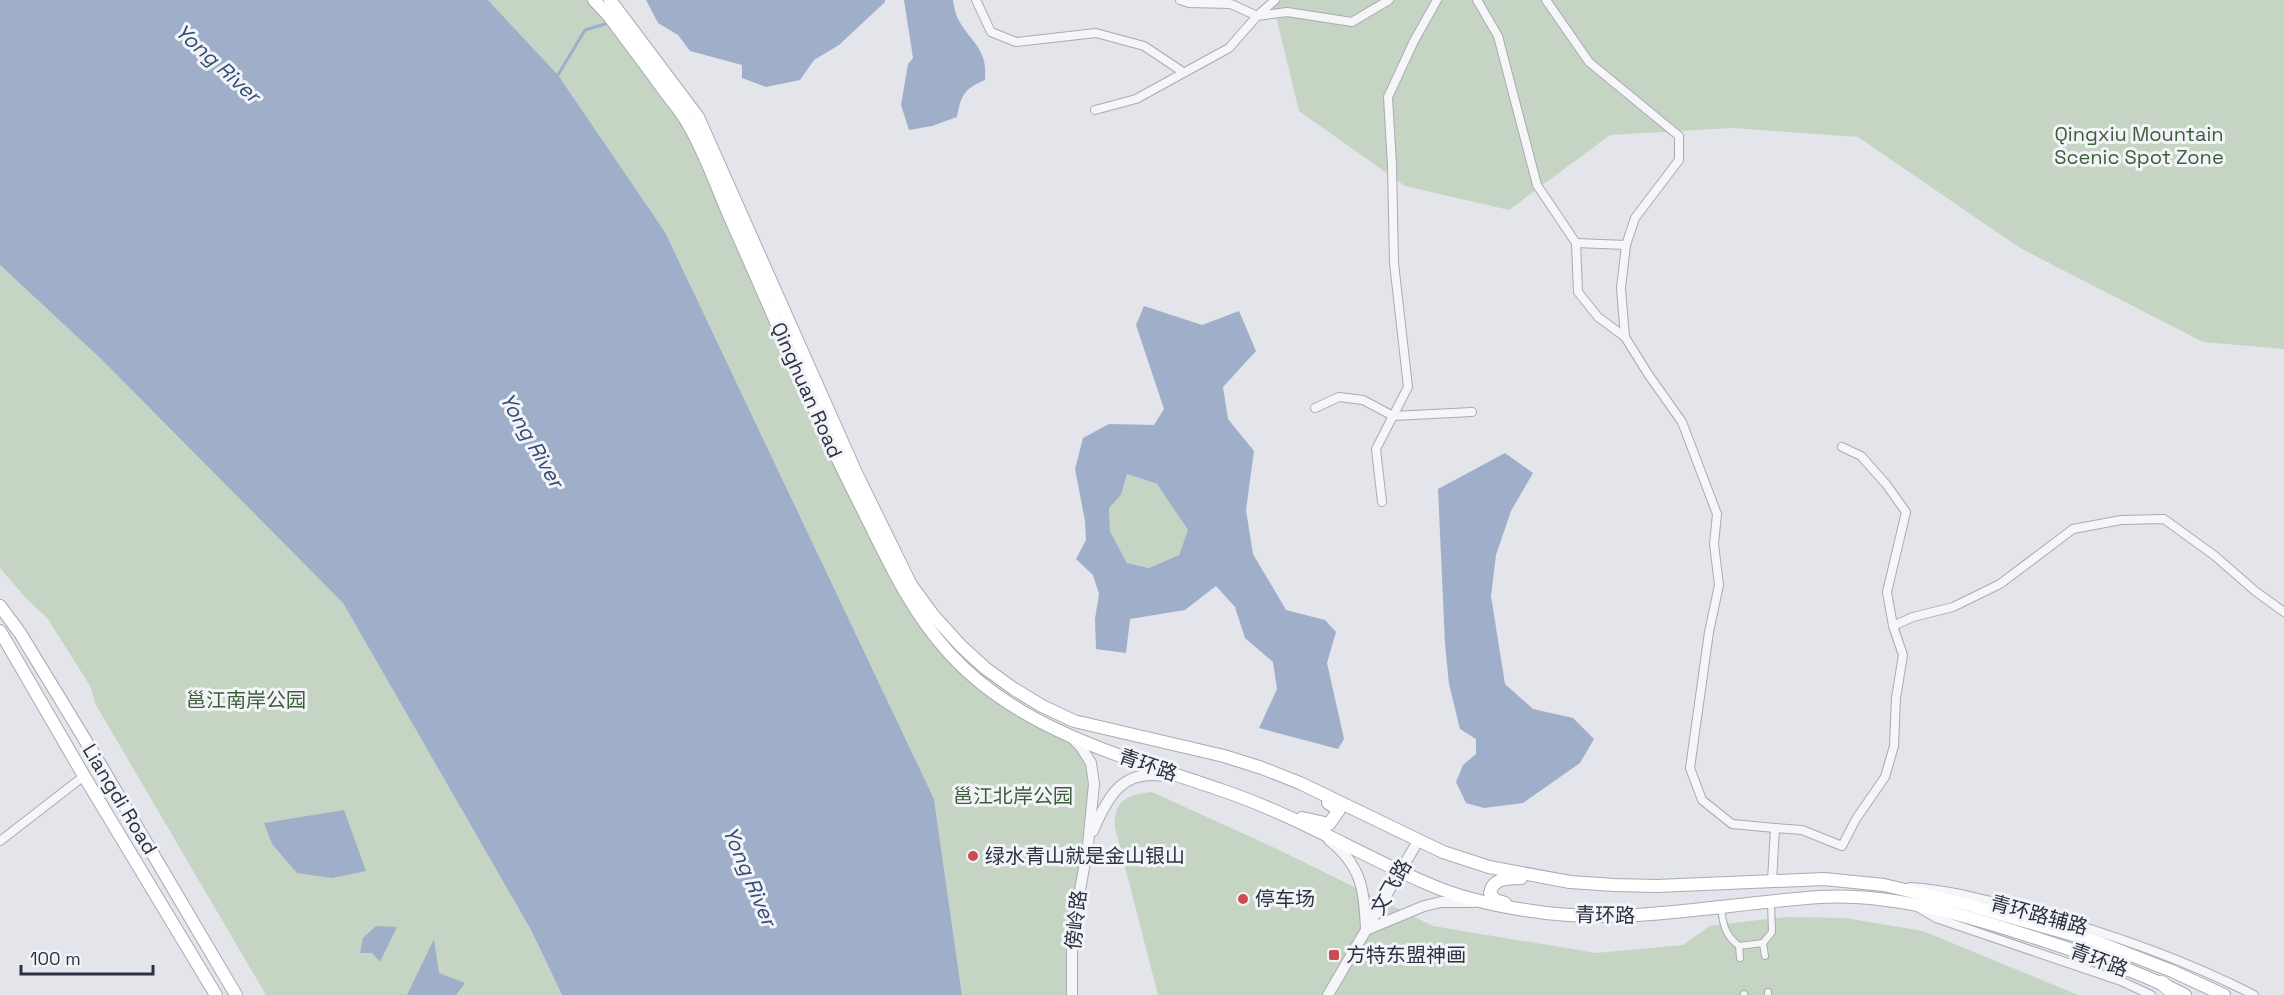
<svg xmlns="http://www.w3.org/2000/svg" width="2284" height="995" viewBox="0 0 2284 995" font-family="'Space Grotesk','Noto Sans SC',sans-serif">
<rect width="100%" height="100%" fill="#e3e5eb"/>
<g fill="#c6d4c4">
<path d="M488,0H594L688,123L901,587L975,679L1069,735L1093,773L1078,893L1072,995H962L934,799L665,232L558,75Z"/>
<path d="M1272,0H2284V349L2203,342L2020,248L1858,137L1733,128L1610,135L1509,210L1405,186L1299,111Z"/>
<path d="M0,265L101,359L343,603L531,930L562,995H266L96,705L90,686L48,619L24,596L0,568Z"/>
<path d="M1127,474L1157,484L1188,530L1179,555L1149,568L1127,563L1110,531L1109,508L1121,495Z"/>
<path d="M1152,792L1275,848L1433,926L1596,953L1683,945L1710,926L1723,924L1786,917L1845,918L1923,931L2078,995H1158L1115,828C1113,801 1127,794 1152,792Z"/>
</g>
<g fill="#9fafc9" fill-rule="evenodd">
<path d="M0,0H488L558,75L665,232L934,799L962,995H562L531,930L343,603L101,359L0,265Z"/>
<path d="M646,0H885V2L839,45L814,60L800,80L766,87L742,78V65L690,51L678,35L658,23Z"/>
<path d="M904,0H953C954,6 955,13 958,19C971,43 988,48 985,80C964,89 961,95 957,117L932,126L909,130L901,105L908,64L913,58Z"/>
<path d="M1144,306L1202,325L1239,311L1256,351L1223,387L1228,419L1254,451L1246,510L1253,554L1286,610L1325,620L1336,632L1327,663L1344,739L1338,749L1259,728L1277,689L1273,662L1245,638L1235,607L1216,586L1185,610L1130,619L1126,653L1096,649L1095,619L1099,594L1093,575L1076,559L1086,540L1085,521L1075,469L1083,438L1109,424L1154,425L1164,409L1136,325ZM1127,474L1157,484L1188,530L1179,555L1149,568L1127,563L1110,531L1109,508L1121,495Z"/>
<path d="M1505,453L1533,473L1511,511L1496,555L1491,596L1505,684L1533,709L1573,718L1594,739L1580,763L1523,803L1484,808L1466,803L1456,782L1463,765L1476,754V739L1460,729L1449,684L1445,644L1438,489Z"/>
<path d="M344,810L366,871L332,878L297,873L272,844L264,823Z"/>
<path d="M376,926L397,927L380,962L372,953H360L363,938Z"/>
<path d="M434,939L439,973L465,983L456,995H407Z"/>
</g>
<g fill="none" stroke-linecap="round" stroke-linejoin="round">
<path stroke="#9fafc9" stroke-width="3" d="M558,75L585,30L605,24"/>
<defs>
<g id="pedestrian">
<path d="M1721,908C1723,925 1725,935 1739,946L1763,943L1772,932L1771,903"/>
<path d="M1763,943L1765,956"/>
<path d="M1739,946L1740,958"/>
<path d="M1768,992V995"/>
<path d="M1744,994V995"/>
</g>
<g id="minor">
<path d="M976,0L991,32L1016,42L1096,33L1144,46L1183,72"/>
<path d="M1180,0L1189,3L1231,4L1257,16L1275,0"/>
<path d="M1437,0L1414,41L1388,97L1392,165L1394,263L1408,387L1393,416L1472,412"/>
<path d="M1477,0L1498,36L1537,185L1576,243L1578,292L1598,317L1625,337"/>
<path d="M1546,0L1589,62L1679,136V160L1635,218L1626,245L1621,288L1625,337L1648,374L1682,422L1717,514L1714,544L1719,585L1709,632L1690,768L1702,800L1732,824L1775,828"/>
<path d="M1095,110L1136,99L1229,48L1257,16L1287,12L1352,22L1389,0"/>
<path d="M1576,243L1626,245"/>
<path d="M1315,408L1339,397L1363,400L1393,416L1376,449L1382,502"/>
<path d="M1893,626L1913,617L1953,607L2000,584L2073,529L2121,520L2164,519L2215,556L2255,591L2284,612"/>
<path d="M0,841L84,776"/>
<path d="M1772,881L1775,828L1802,830L1842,846L1856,819L1885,777L1894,746L1896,698L1903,655L1893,626L1887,592L1906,512L1886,484L1861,456L1842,447"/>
<path d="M1910,887C1948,889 1985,900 2022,909C2103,931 2180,957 2254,995"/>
<path d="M1919,908L1936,918L2121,981L2151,995"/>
</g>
<g id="tertiary">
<path d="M1071,737L1081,747L1091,763L1094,784L1088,845L1072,936V995"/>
<path d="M1093,831C1108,795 1124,767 1168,777"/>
<path d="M1329,840C1362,866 1364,890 1366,929"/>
<path d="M1366,930L1424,906L1441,902H1474"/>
<path d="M1328,995L1418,841"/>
</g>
<g id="secondary">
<path d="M594,0L608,15C626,39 645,64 663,89C671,100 680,110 687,122C704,150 716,185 729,215C774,315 815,417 865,514C889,563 912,613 950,654C1020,731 1126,757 1221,790C1293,814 1357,853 1426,883C1457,897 1492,905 1525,910C1626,927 1721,903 1821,897C1899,893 1978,919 2051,943C2097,958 2142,973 2185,995"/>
<path d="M610,0L698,117L857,475L911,585L933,615L961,646L985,668L1014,689L1042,706L1074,721L1224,756L1262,768L1300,783L1443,852L1489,867L1570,882L1614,885L1657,886L1824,879L1884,885L1968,905L2095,941L2172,971L2224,995"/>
<path d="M0,606L20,633L101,766L236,995"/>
<path d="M0,631L84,776L216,995"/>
<path d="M1302,818L1329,824L1339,810L1328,803"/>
<path d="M1505,903L1495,900L1490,893C1493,877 1508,879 1521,878"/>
</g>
<path id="primary" d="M2162,983L2176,995"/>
</defs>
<use href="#pedestrian" stroke="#a8abb5" stroke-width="8"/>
<use href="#minor" stroke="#a8abb5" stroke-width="10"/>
<use href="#tertiary" stroke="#a8abb5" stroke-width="12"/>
<use href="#secondary" stroke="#a8abb5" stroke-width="14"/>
<use href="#primary" stroke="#a2a8b6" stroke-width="15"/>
<use href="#pedestrian" stroke="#f6f6f9" stroke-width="6"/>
<use href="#minor" stroke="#f6f6f9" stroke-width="8"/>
<use href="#tertiary" stroke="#f6f6f9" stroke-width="10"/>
<use href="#secondary" stroke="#fff" stroke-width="12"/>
<use href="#primary" stroke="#fff" stroke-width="14"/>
</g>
<g fill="#cb4c52" stroke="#f3f4f8" stroke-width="2">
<circle cx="973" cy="856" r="6"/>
<circle cx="1243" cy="899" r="6"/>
<rect x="1328" y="949" width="12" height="12" rx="3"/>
</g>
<g text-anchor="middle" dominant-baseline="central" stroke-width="6" stroke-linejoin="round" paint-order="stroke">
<g font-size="20" fill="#3c5e39" stroke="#f3f4f8">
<text x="2139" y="134">Qingxiu Mountain<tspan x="2139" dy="23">Scenic Spot Zone</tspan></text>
<text x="246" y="700">邕江南岸公园</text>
<text x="1013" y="796">邕江北岸公园</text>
</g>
<g font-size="20" fill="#2b3142" stroke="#f3f4f8">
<text transform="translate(807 390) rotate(66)">Qinghuan Road</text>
<text transform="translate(1148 765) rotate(19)">青环路</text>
<text transform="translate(120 799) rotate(59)">Liangdi Road</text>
<text transform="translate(1391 887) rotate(-60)">文飞路</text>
<text transform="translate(1605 915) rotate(1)">青环路</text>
<text transform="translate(2039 915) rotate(15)">青环路辅路</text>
<text transform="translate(1076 920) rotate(-84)">傍岭路</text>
<text transform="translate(2099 960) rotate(20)">青环路</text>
</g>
<g font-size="20" fill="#2b3142" stroke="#f3f4f8" text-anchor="start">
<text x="985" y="856">绿水青山就是金山银山</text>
<text x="1255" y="899">停车场</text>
<text x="1346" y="955">方特东盟神画</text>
</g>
<g font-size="21" font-style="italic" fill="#364c75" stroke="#f3f4f8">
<text transform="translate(218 63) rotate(42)">Yong River</text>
<text transform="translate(532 440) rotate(60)">Yong River</text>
<text transform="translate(750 876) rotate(67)">Yong River</text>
</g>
</g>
<path d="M21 965v9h132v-9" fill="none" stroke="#2b3142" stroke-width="3"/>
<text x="30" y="965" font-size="18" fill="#2b3142" stroke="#f3f4f8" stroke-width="4.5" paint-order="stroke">100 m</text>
</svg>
